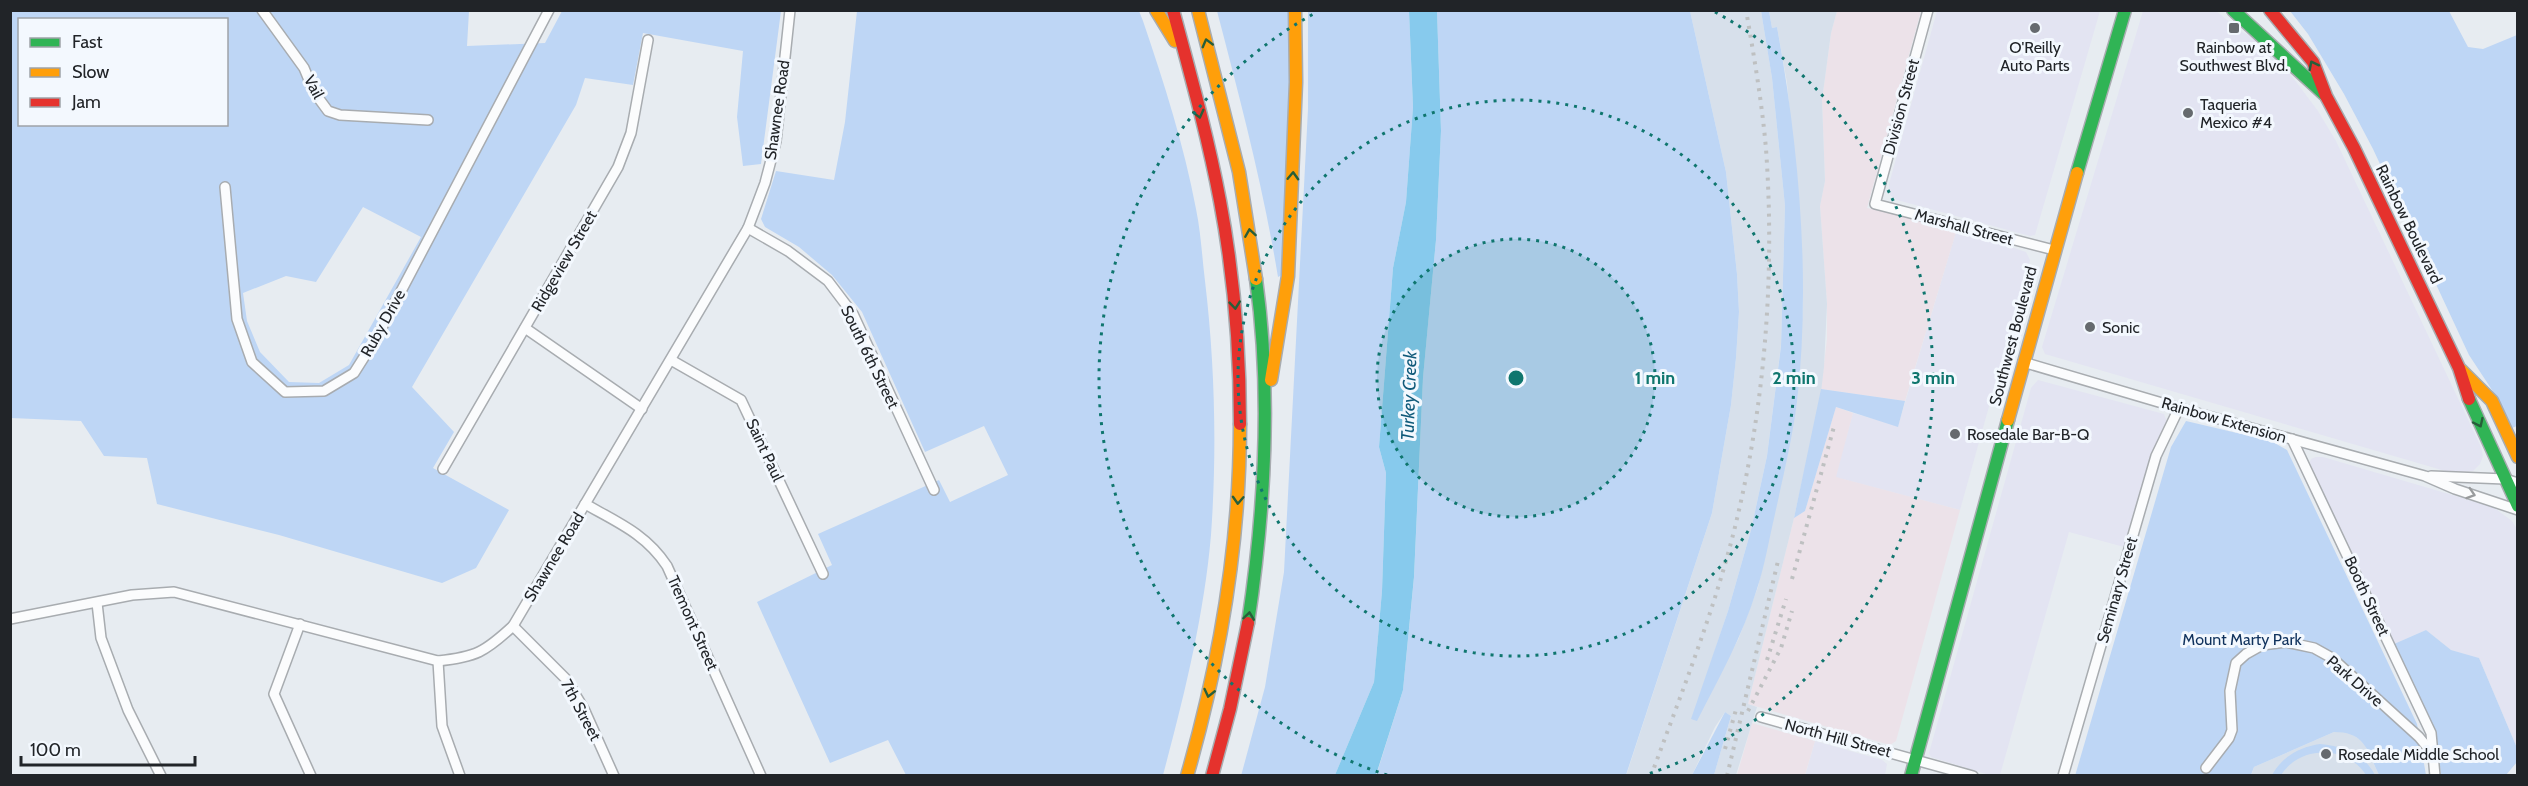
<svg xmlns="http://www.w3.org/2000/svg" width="2528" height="786" viewBox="0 0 2528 786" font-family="Cabin,sans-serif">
<rect width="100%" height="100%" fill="#e7ecf1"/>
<g fill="#e3e4f2">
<path d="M1937,11H2100L2035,235L2030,236L1897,200L1890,195L1889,184Z"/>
<path d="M2143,11H2216L2242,32L2258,39L2294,79L2318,111L2336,141L2481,447L2483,456L2480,464L2473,471L2452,473L2045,354L2042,347Z"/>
<path d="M1957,229L2026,252L2030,260L1960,510L1835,477L1853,413L1898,426Z"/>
<path d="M2038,380L2164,414L2167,422L2124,547L2069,532L2000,775H1989L1931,757L1929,753L2031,388Z"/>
<path d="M2316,457H2323L2493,507L2512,521L2518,531L2517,748L2479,658L2451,650L2426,630L2394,644L2309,465L2311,459Z"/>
<path d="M1815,741L1882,760L1887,764L1885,775L1805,776Z"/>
</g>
<g fill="#ece2e9">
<path d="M1837,11H1921L1867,208L1957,229L1905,401L1821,389L1827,339V304L1820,206L1825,181L1822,100L1831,33Z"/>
<path d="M1836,407L1853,413L1836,477L1960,510L1896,741L1890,745L1748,704L1794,518L1805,511Z"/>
<path d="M1752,723L1815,741L1805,775H1737Z"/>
</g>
<g fill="#d7e0eb">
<path d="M1690,11H1761L1772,78L1785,206L1781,345L1767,456L1751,530L1728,611L1692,719L1738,640L1758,587L1788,452L1797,402L1803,303L1798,201L1787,83L1777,27L1772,28L1769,11H1837L1831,33L1822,100L1825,181L1820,206L1827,304L1824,367L1820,400L1794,518L1748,704L1757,707L1736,775H1714L1731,716L1725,712L1715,727L1692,775L1626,776L1712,513L1731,405L1736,358L1739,312L1737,274L1726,172Z"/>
<path d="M2334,732H2347L2363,741L2379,775L2251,776L2254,767Z"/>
</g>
<g fill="#bed6f5" fill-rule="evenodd">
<path d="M11,11H469L467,46L545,43L562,11H781L761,164L743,166L737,117L743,51L643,33L633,85L585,78L576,105L412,387L454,432L433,468L509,510L476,568L442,583L279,535L157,504L147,458L104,456L81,421L11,418ZM20,20H226V124H20ZM363,207L421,237L349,365L319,383L289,382L260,352L247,321L243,293L286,276L316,282Z"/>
<path d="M857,11H1139L1143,21C1164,83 1184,145 1196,209C1201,233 1202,257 1205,281C1215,365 1217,451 1211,535C1204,616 1184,697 1163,775H906L888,740L830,763L757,602L832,565L818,534L939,480L950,502L1008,475L984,426L925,452L862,312L832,275L799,247L765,227L761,219L776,171L834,180L845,122Z"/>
<path d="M1217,11H1289L1291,42L1282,275L1278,277C1263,186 1240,99 1217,11Z"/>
<path d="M1308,11H1409L1413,107L1406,202L1393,268L1379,447L1386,473L1382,591L1374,682L1335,775L1241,776L1265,687L1284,572L1308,109Z"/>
<path d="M1437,11H1690L1726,172L1737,274L1739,312L1736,358L1731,405L1712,513L1626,775L1376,776L1403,690L1414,578L1423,378L1436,240L1441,131Z"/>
<path d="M1761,11H1769L1772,28L1777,27C1799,147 1811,281 1797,402C1792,440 1783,477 1775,514C1769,539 1765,565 1757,589C1743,635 1719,678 1697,721L1691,719L1728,611L1751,530L1767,456L1781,346L1785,206L1772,78Z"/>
<path d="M2290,11H2449L2468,47L2483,49L2517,35V426L2512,428L2494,393L2469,355L2373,149L2344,94L2308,34Z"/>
<path d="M1821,389L1905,401L1898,427L1836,407L1805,511L1794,518Z"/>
<path d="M2186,421L2271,441L2287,450L2417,724L2426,775H2379C2367,751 2366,732 2334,732L2254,767L2251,775L2075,776L2171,447Z"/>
<path d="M2426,630L2451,650L2479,658L2517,748V762L2506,775H2441L2436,731L2394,644Z"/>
<path d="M1725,712L1731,716L1714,775H1692Z"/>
<path d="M2320,744C2343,746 2364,754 2375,775H2366C2347,745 2300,745 2281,775H2272C2282,757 2299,747 2320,744Z"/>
</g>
<path fill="#87caed" d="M1409,11H1437L1441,131L1436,240L1423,378L1414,577L1403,690L1376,775H1335L1374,682L1382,591L1386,473L1379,447L1393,268L1406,202L1413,107Z"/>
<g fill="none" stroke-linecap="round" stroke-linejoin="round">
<defs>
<g id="street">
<path d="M262,10L304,68L314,92L328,111L340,115L428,120"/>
<path d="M1928,10L1875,204L2054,250"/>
<path d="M225,187L237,319L252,362L285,392L324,391L354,373L378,335L549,10"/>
<path d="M748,228L788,251L828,281L853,314L934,490"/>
<path d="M525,328L642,409"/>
<path d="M671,360L741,400L823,574"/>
<path d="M2023,362L2179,408L2425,476L2455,489L2518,510"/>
<path d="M2292,439L2431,733L2435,776"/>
<path d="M443,469L618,167L631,133L648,40"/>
<path d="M2431,476L2505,479L2518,483"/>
<path d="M585,504C617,522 646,534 667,566L761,776"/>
<path d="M97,603L101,638L128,710L161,776"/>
<path d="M10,619L132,595L174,592L438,661C476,657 485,652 513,626L748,228L765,183L776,141L790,10"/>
<path d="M300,624L274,694L311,776"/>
<path d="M513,626L566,679L584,709L614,776"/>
<path d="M438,661L442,726L460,776"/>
<path d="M1761,717L1973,776"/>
<path d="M2206,768L2229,738L2232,730L2230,691L2236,663L2246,654L2262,645L2286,642L2314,648L2332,658L2419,737L2433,754"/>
<path d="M2063,776L2156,456L2179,408"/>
</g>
<g id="fast">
<path d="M2233,10L2324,94"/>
<path d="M2077,173L2125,10"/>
<path d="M2469,399L2518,506"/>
<path d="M1248,623C1265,510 1272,394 1256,279"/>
<path d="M1911,776L2008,420"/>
</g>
<g id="slow">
<path d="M1156,10L1175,41"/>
<path d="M1198,10L1239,172L1256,279"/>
<path d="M2461,370L2492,401L2518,457"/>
<path d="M1271,380L1288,276L1296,82L1295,10"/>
<path d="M2008,420L2077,173"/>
<path d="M1187,776C1220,661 1240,545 1240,424"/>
</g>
<g id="jam">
<path d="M1173,10C1190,73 1208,137 1220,201C1234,275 1240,350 1240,424"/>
<path d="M2270,10L2313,62L2326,96L2354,148L2459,368L2469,399"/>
<path d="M1212,776L1230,709L1248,623"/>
</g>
</defs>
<use href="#street" stroke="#a8acb0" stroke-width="12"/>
<use href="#fast" stroke="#a8acb0" stroke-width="15"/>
<use href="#slow" stroke="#a8acb0" stroke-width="15"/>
<use href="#jam" stroke="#a8acb0" stroke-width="15"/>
<use href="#street" stroke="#fbfcfd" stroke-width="9"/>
<use href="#fast" stroke="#30b455" stroke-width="12"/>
<use href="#slow" stroke="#ff9f0a" stroke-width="12"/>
<use href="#jam" stroke="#e5322d" stroke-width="12"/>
<g stroke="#bec0c1" stroke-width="4" stroke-dasharray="3 6" stroke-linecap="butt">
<path d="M1792,579L1835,423"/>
<path d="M1767,660L1786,599"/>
<path d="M1748,711L1781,648L1792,611"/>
<path d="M1725,749L1737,706"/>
<path d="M1651,776C1681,694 1714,612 1735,527C1765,404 1775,276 1766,149C1762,103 1754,56 1746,10"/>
<path d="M1727,776L1778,561"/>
</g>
</g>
<defs><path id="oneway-chevron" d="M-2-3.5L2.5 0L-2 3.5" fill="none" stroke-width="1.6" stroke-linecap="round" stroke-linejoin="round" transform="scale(1.5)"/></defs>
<g stroke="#275e3a">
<use href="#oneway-chevron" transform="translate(1207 43) rotate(-105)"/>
<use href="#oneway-chevron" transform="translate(2313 65) rotate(-117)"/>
<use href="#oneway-chevron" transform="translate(1199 114) rotate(76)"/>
<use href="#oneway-chevron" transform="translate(1293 176) rotate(-88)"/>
<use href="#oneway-chevron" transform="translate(1250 233) rotate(-99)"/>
<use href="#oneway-chevron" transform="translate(1235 305) rotate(84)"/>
<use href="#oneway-chevron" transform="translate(2479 423) rotate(65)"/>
<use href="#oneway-chevron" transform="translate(1238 500) rotate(93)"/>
<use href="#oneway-chevron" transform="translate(1249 616) rotate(-82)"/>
<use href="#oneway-chevron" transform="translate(1209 693) rotate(103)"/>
</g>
<use stroke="#999b9d" href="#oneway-chevron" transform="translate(2471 494) rotate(18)"/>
<circle cx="1516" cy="378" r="139" fill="#0f766e" fill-opacity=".12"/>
<g fill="none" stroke="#0f766e" stroke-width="3" stroke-dasharray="3 6">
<circle cx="1516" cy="378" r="139"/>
<circle cx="1516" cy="378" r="278"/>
<path d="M1387 775A417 417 0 0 1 1317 12M1715 12A417 417 0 0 1 1645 775"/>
</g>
<g fill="#666a6e" stroke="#f3f8fe" stroke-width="2">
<circle cx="2035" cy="28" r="6"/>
<rect x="2228" y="22" width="12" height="12" rx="3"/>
<circle cx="2188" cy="113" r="6"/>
<circle cx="2090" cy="327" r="6"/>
<circle cx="1955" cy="434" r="6"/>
<circle cx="2326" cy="754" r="6"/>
</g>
<g text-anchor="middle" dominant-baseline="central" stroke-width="6" stroke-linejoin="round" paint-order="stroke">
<g font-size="16" fill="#212428" stroke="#f3f8fe" text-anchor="start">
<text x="2035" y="47" text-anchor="middle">O'Reilly<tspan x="2035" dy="18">Auto Parts</tspan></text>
<text x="2234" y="47" text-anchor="middle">Rainbow at<tspan x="2234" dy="18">Southwest Blvd.</tspan></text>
<text x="2200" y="104">Taqueria<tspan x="2200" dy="18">Mexico #4</tspan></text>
<text x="2102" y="327">Sonic</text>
<text x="1967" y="434">Rosedale Bar-B-Q</text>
<text x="2338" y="754">Rosedale Middle School</text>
</g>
<g font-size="16" fill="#212428" stroke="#f3f8fe">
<text transform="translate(314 87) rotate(62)">Vail</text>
<text transform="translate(1901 107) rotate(-75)">Division Street</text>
<text transform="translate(777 110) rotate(-82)">Shawnee Road</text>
<text transform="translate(2409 224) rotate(64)">Rainbow Boulevard</text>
<text transform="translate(1964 227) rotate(15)">Marshall Street</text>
<text transform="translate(564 261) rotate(-60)">Ridgeview Street</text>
<text transform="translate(383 323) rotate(-61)">Ruby Drive</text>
<text transform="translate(2013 336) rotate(-75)">Southwest Boulevard</text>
<text transform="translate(870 357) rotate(64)">South 6th Street</text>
<text transform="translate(2224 420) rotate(16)">Rainbow Extension</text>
<text transform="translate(765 450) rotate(65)">Saint Paul</text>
<text transform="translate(554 557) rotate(-59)">Shawnee Road</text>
<text transform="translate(2117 590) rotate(-74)">Seminary Street</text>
<text transform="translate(2367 596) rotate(65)">Booth Street</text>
<text transform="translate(693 623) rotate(66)">Tremont Street</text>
<text transform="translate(2355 681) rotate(41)">Park Drive</text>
<text transform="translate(581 710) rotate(62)">7th Street</text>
<text transform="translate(1838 738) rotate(15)">North Hill Street</text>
</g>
<g font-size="16" fill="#10325d" stroke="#f3f8fe">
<text x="2242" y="639">Mount Marty Park</text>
</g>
<g font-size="18" font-style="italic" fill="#105a7a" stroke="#f3f8fe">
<text transform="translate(1409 396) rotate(-88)">Turkey Creek</text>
</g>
</g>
<circle cx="1516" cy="378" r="9" fill="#0f766e" stroke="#f3f8fe" stroke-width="3"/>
<g font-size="18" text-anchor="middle" font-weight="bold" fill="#0f766e" stroke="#f3f8fe" stroke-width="6" stroke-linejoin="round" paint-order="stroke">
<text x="1655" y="384">1 min</text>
<text x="1794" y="384">2 min</text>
<text x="1933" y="384">3 min</text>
</g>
<rect width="2528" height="786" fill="none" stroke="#212428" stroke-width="24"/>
<rect x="18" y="18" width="210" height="108" fill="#f3f8fe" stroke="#9fa3a8" stroke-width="1.5"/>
<rect x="30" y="38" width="30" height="9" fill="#30b455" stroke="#9fa3a8" stroke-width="1.5"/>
<text x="72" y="48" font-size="18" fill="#212428">Fast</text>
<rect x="30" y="68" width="30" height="9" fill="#ff9f0a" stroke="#9fa3a8" stroke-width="1.5"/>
<text x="72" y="78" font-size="18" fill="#212428">Slow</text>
<rect x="30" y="98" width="30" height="9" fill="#e5322d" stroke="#9fa3a8" stroke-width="1.5"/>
<text x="72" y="108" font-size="18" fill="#212428">Jam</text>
<path d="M21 756v9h174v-9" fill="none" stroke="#212428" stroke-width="3"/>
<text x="30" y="756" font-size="18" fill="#212428" stroke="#f3f8fe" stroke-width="4.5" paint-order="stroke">100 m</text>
</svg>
